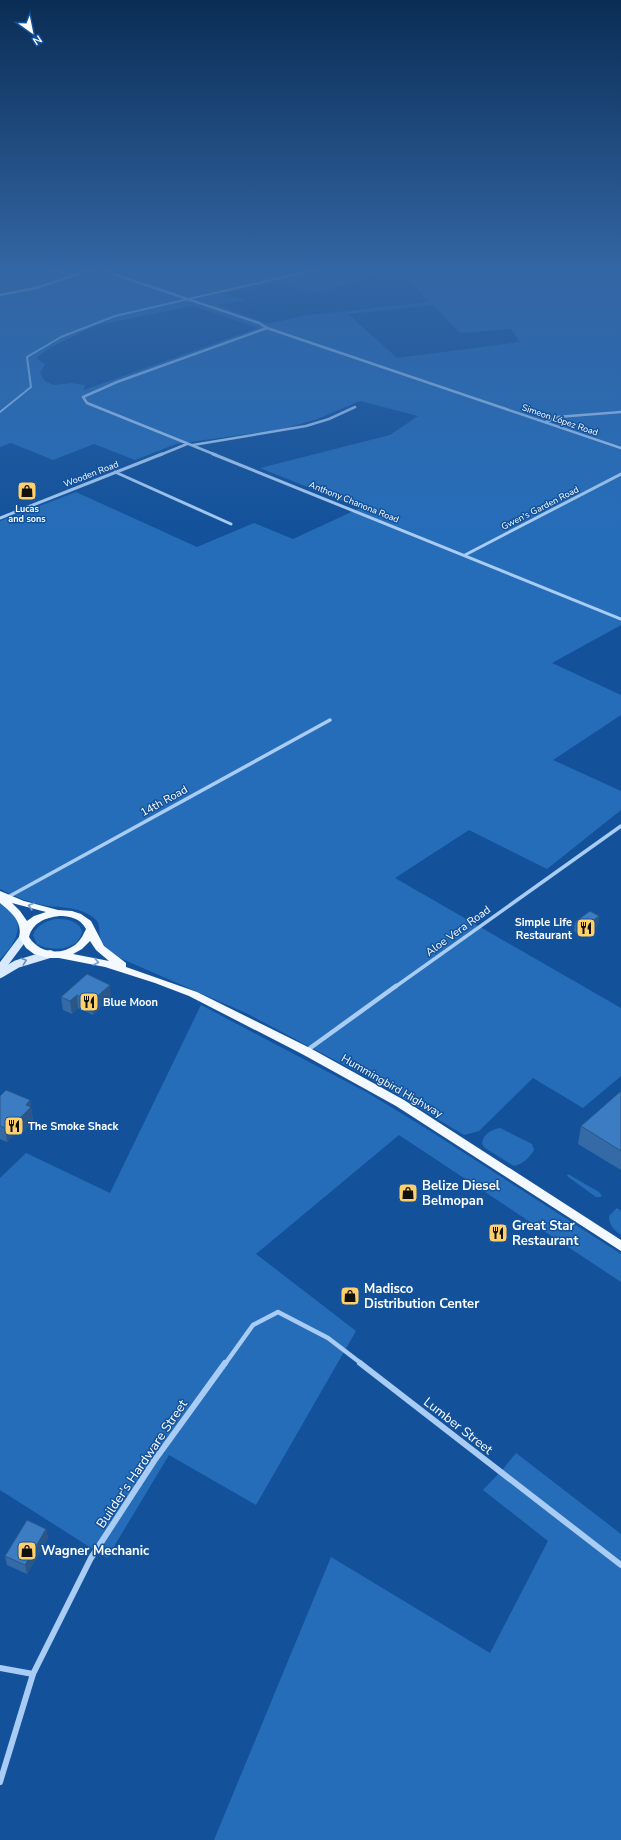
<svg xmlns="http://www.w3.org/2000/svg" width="621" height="1840" viewBox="0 0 621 1840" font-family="'Nunito Sans',sans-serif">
<rect width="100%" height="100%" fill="#13529b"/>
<g fill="#266db9" fill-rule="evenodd">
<path d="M0,269H382L359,281L316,293L278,283L225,293L246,301L217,305L267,324L308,315L429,302L399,269H621V625L552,663L621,695V715L553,760L621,791V810L547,869L469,830L395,878L621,1008V1076L583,1108L533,1078L479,1131L464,1135L378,1083L246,1013L120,958C114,954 106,949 102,942C96,930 105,923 88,914C74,906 58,908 43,905C28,902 14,896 0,889V521L76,492L197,547L254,523L293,539L360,508L260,468L390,435L418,416L360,401L317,419L283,429L176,444L135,460L94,444L53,460L11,443L0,447ZM433,305L460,333L511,329L520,342L397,358L348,314ZM194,306L258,328L84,390L85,385L72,383L54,385L45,381L40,373L45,364L36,358L51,347L97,325Z"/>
<path d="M0,903C28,919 19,940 0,959Z"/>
<path d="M54,919C65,919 77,919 82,931C79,951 51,952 37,944L33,935C37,925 45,922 54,919Z"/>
<path d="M201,1005L368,1093L427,1129L621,1254V1282L399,1135L256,1254L356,1331L256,1505L169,1455L107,1558L0,1490V1178L26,1153L110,1193Z"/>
<path d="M500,1128L532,1144L534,1150C529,1158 523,1164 514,1166L485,1148L482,1144C483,1134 491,1130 500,1128Z"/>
<path d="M568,1174L599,1192L602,1196L600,1197H596L567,1176Z"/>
<path d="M617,1208L621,1211V1235C614,1230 609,1225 609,1216Z"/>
<path d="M516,1453L621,1534V1840H214L331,1557L490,1653L548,1541L483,1490L503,1469Z"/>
</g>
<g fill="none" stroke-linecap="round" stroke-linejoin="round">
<path stroke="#9ac7f6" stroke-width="2" d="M0,412L31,387L27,357L61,337L115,316L319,269"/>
<g stroke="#a8ccf3" stroke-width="2.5">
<path d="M48,269L73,275"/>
<path d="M104,269L116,275L259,323L267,328L621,448"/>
<path d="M0,295L36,288L93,269"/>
<path d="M546,422L557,417L621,412"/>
<path d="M193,445L306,426L329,419L355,407"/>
<path d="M160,455L187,444"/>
<path d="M216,455L87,403L83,397L117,382L267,328"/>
</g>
<g stroke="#a8ccf3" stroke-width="3">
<path d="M213,454L621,619"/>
<path d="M115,472L231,524"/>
<path d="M0,518L162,454"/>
<path d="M465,555L621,474"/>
</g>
<g stroke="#a8ccf3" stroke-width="3.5">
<path d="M8,897L330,720"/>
<path d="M395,987L621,826"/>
</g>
<g stroke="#a8ccf3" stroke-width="4.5">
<path d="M306,1051L396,986"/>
<path d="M225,1364L253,1325L278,1312L328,1338L362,1364"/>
</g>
<g stroke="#a8ccf3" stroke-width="6">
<path d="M360,1363L621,1565"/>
<path d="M0,1668L33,1674"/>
<path d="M0,1782L33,1674L91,1558L154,1461L225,1363"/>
</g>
<g stroke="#d8e9fd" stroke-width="8">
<path d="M0,969L24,937"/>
<path d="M0,974L17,964L50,954"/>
</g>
<path fill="#f4f9ff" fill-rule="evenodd" d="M0,891L24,901L58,910L72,911L81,914L91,921L104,946L126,963V967L197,992L310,1048L404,1100L621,1240V1251L396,1106L302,1054L189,996L155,983L105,967L59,958H48L34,954L26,948L19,937C23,922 11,912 0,903ZM12,903L46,912L34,916L27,921L20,911ZM59,916C70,916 80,918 86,929C83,935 81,940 75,945C60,956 39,953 29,937C33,922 45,918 59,916ZM90,941L96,950L109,961L73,954L82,949Z"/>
</g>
<g fill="#346ba7">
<path d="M599,916L598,925L583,936L574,931L575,922Z"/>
<path d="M87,974L111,998L93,1015L78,1008L72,1014L63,1010L61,997Z"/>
<path d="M621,1091V1170L578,1144L581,1126Z"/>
<path d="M0,1096L30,1100L33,1121L22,1133L17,1131L7,1142L0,1139Z"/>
<path d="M46,1529L48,1538L27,1574L7,1565L5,1556Z"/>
</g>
<g fill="#2a5788">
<path d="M599,916L598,925L583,936L584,927Z"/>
<path d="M110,985L111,998L93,1015L91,1002Z"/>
<path d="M77,995L78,1008L72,1014L70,1001Z"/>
<path d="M30,1100L33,1121L22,1133L19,1119L26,1105Z"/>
<path d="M15,1118L17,1131L7,1142L5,1128Z"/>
<path d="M46,1529L48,1538L27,1574L25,1565Z"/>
</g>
<g fill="#3c7cc2" stroke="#2a5788">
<path d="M590,911L599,916L584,927L575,922Z"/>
<path d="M87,974L110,985L91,1002L77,995L70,1001L61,997Z"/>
<path d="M6,1090L30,1100L26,1105L31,1107L19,1119L15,1118L5,1128L0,1126V1096Z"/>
<path d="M621,1091V1151L581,1126Z"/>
<path d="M27,1520L46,1529L25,1565L5,1556Z"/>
</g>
<defs><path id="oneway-chevron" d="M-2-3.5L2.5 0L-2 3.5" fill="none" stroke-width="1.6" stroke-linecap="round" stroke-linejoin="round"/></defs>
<g stroke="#789dc8">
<use href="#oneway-chevron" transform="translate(31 906) rotate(-163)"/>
<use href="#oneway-chevron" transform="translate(96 962) rotate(13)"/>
</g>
<use stroke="#628ec2" href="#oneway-chevron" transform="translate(24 961) rotate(-19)"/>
<linearGradient id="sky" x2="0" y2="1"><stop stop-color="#0a2d55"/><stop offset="0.51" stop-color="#3366a4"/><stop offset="1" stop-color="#3366a4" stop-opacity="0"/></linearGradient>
<rect width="621" height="526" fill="url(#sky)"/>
<defs>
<symbol id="shop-square" viewBox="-11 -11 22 22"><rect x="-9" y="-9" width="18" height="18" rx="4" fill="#ffd06a" stroke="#13529b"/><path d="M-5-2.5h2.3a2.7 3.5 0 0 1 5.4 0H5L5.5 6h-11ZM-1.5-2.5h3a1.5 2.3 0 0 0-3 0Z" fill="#111"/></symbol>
<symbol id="restaurant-square" viewBox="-11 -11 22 22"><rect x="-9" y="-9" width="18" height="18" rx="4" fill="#ffd06a" stroke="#13529b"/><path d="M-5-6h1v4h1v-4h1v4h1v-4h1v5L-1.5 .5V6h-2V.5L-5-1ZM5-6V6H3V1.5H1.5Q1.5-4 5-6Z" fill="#111"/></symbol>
</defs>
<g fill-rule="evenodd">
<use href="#shop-square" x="16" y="480" width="22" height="22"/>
<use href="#restaurant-square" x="575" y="917" width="22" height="22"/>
<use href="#restaurant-square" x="78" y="991" width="22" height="22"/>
<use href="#restaurant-square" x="3" y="1115" width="22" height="22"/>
<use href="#shop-square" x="397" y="1182" width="22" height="22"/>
<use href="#restaurant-square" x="487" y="1222" width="22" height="22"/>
<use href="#shop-square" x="339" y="1285" width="22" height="22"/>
<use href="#shop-square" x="16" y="1540" width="22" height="22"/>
</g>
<g text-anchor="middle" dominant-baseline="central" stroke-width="3" stroke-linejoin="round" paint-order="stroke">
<g font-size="9" fill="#fff" stroke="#13529b">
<text transform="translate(560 420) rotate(19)">Simeon López Road</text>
<text transform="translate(91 474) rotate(-21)">Wooden Road</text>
<text transform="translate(354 502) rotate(22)">Anthony Chanona Road</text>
<text transform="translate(540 508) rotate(-27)">Gwen's Garden Road</text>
</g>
<g font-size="9" font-weight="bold" fill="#fff" stroke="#13529b">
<text x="27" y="509">Lucas<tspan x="27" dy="10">and sons</tspan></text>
</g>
<g font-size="11" fill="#fff" stroke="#13529b">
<text transform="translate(164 801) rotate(-29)">14th Road</text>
<text transform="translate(458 931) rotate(-36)">Aloe Vera Road</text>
<text transform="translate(392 1086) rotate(30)">Hummingbird Highway</text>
</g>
<g font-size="11" font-weight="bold" fill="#fff" stroke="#13529b" text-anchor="start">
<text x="572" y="922" text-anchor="end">Simple Life<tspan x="572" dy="13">Restaurant</tspan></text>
<text x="103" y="1002">Blue Moon</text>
<text x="28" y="1126">The Smoke Shack</text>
</g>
<g font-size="13" font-weight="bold" fill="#fff" stroke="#13529b" text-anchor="start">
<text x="422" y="1186">Belize Diesel<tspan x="422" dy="15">Belmopan</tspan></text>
<text x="512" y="1226">Great Star<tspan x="512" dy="15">Restaurant</tspan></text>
<text x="364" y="1289">Madisco<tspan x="364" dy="15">Distribution Center</tspan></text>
<text x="41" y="1551">Wagner Mechanic</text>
</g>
<g font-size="13" fill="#fff" stroke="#13529b">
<text transform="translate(458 1426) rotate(38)">Lumber Street</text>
<text transform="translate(142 1464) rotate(-56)">Builder's Hardware Street</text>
</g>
</g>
<g transform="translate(32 32) rotate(147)" stroke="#13529b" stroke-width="3" paint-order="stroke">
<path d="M0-3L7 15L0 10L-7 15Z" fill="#ffffff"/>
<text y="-6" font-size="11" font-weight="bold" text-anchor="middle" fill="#ffffff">N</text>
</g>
</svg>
